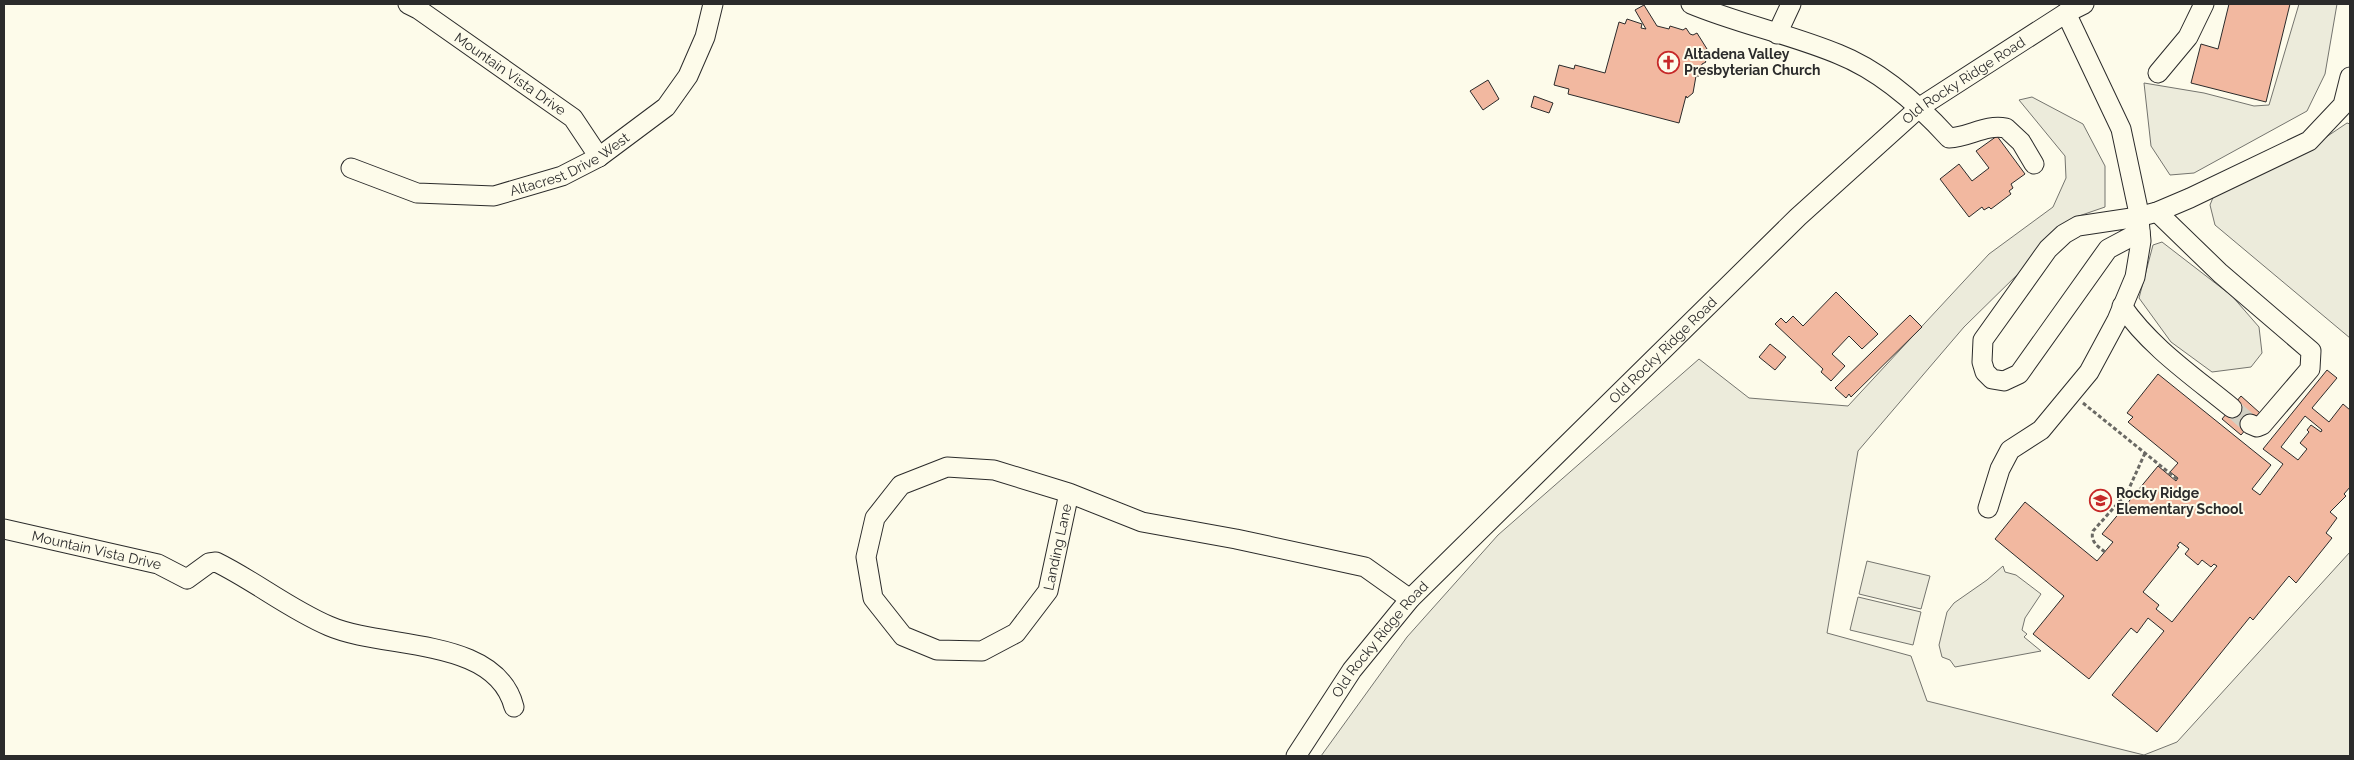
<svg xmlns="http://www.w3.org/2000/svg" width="2354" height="760" viewBox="0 0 2354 760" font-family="Raleway,sans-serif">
<rect width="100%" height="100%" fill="#fdfbea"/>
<g fill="#ecebdb" stroke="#74746e">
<path d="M2299,4H2337L2325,74L2307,111L2194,173L2170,175L2151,146L2144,83L2204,93L2254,106L2269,105Z"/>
<path d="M2032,97L2083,124L2105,166V207L2076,217L1964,327L1858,451L1827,633L1911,656L1927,701L2144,755L2177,742L2350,552V756H1321L1407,637L1498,535L1699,359L1749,398L1848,406L1989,254L2053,207L2066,178L2065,156L2019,100Z"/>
<path d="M2347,123L2350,124V338L2215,225L2210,205L2214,195L2298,156Z"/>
<path d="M2162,242L2232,296L2259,327L2262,353L2251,367L2212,372L2171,342L2139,298L2153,245Z"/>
<path d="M1867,561L1930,576L1921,609L1859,594Z"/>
<path d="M2003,566L2005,572L2016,575L2041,594L2025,618L2022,630L2027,634L2024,637L2041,651L1955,667L1950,660L1942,657L1939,645L1947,612L1954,603L1987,580Z"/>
<path d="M1858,597L1921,612L1913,645L1850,630Z"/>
</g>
<g fill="#f2b8a0" stroke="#2b2b2b" fill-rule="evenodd">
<path d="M2229,4H2290L2266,102L2191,83L2201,44L2218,49Z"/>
<path d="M1644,5L1657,26L1669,29L1670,26L1683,30L1686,28L1690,34L1693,35L1697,33L1707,49L1702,51L1701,55L1706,62L1702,64L1699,76H1696L1693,93L1687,98L1686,96L1679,123L1568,94L1569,89L1554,85L1559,65L1574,69L1575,65L1605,73L1619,22L1625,24L1627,19L1642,24L1641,28L1646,29L1635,10Z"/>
<path d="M1488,80L1499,99L1483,110L1470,91Z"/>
<path d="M1534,96L1553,103L1549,113L1531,107Z"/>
<path d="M1997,136L2025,174L2011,184L2013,188L2009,191L2011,194L1991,209L1989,207L1984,210L1982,207L1969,217L1940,179L1959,164L1972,181L1989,168L1976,151Z"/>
<path d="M1836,292L1878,334L1862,349L1849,336L1832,354L1845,366L1831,381L1821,372L1823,369L1775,324L1781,318L1786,323L1793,316L1803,326Z"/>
<path d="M1910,315L1922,327L1851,397L1849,394L1846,398L1835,388Z"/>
<path d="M1770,344L1786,357L1775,370L1759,357Z"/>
<path d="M2327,370L2337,378L2312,408L2329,422L2343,404L2350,410V487L2344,494L2346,496L2330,512L2337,518L2326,533L2332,538L2296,583L2289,576L2253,620L2250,617L2157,732L2112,695L2164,631L2148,618L2137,633L2131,628L2089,679L2033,634L2064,596L1995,539L2025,502L2097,561L2113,542L2102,534L2158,466L2176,481L2178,478L2170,472L2178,463L2128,422L2133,417L2127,413L2158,374L2271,465L2252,489L2260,495L2283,464L2263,449ZM2305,416L2322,430L2321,432L2311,425L2307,430L2309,432L2300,443L2307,449L2298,460L2281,447ZM2180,542L2189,549L2185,554L2198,565L2202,560L2211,567L2214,564L2217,566L2172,622L2156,609L2159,605L2143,592L2179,547L2177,546Z"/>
<path d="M2241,396L2260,413L2241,435L2222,419Z"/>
</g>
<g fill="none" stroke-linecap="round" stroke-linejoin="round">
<path stroke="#d3d1c4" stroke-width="19" stroke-dasharray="19 9" stroke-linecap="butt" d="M2232,408L2250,424"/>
<defs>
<g id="minor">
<path id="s1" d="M408,4L418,9L573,118L599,157"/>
<path d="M1691,4C1739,24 1790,34 1838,54C1881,71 1918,104 1949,138C1970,137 1985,124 2006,128L2021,142L2034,164"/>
<path d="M1777,34L1791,4"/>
<path d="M2158,73L2188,37L2204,4"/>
<path id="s2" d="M351,168L417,193L494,196L562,176L599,157L666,107L688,76L705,37L713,4"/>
<path d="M2157,212L2220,273L2311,351L2310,369L2262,425L2257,427L2250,424"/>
<path d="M2140,232L2108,249L2019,374L2004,381L1992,379L1985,372L1982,362L1983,340L2048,249L2064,234L2078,226L2138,217L2157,212L2190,198L2309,141L2343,105L2350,77"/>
<path d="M2122,306C2150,347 2193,376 2232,408"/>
<path id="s3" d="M1069,493L994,470L947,467L901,485L875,518L866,557L873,598L903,636L937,650L982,651L1016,633L1048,591L1069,493L1142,522L1236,539L1365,567L1410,599"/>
<path d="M1988,508L2000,469L2010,450L2041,430L2089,372L2117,320L2135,277L2141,241L2138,209L2121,129L2066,13"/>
<path id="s4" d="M4,529L158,564L187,579L209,563L216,562C255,581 289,609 329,626C384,650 496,636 514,707"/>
<path id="s5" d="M1296,756L1352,670L1410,599L1798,217L1920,107L2066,13L2084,4"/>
</g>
</defs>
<use href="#minor" stroke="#2b2b2b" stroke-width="21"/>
<g stroke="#6a6964" stroke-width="3" stroke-dasharray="4 2.5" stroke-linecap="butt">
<path d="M2083,403L2177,479"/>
<path d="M2105,552C2097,546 2090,541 2093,531L2127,493L2145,453"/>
</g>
<use href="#minor" stroke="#fdfbea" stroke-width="19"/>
</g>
<defs>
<symbol id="church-ring" viewBox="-11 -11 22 22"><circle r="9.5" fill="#fdfbea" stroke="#c62828" stroke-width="1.5"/><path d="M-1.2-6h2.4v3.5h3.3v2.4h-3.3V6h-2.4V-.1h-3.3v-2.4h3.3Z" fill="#c62828"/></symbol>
<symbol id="school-ring" viewBox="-11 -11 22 22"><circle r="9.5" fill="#fdfbea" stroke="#c62828" stroke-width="1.5"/><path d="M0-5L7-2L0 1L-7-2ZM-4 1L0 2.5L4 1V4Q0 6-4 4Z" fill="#c62828"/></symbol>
</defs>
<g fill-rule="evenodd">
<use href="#church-ring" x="1656" y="50" width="25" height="25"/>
<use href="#school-ring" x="2088" y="488" width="25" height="25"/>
</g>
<g text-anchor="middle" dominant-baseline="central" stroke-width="4" stroke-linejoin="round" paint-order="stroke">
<g font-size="14" font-weight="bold" fill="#2b2b2b" stroke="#fdfbea" text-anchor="start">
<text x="1684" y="54">Altadena Valley<tspan x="1684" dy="16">Presbyterian Church</tspan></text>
<text x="2116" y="493">Rocky Ridge<tspan x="2116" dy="16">Elementary School</tspan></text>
</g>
<g font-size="14" fill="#2b2b2b" stroke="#fdfbea">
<text stroke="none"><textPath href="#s1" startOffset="124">Mountain Vista Drive</textPath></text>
<text stroke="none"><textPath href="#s5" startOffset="954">Old Rocky Ridge Road</textPath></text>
<text stroke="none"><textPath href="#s2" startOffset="230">Altacrest Drive West</textPath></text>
<text stroke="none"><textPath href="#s5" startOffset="549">Old Rocky Ridge Road</textPath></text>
<text stroke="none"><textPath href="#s3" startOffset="565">Landing Lane</textPath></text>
<text stroke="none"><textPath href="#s4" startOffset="95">Mountain Vista Drive</textPath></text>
<text stroke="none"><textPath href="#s5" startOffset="144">Old Rocky Ridge Road</textPath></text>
</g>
</g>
<rect width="2354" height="760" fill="none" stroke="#2b2b2b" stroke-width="10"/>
</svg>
